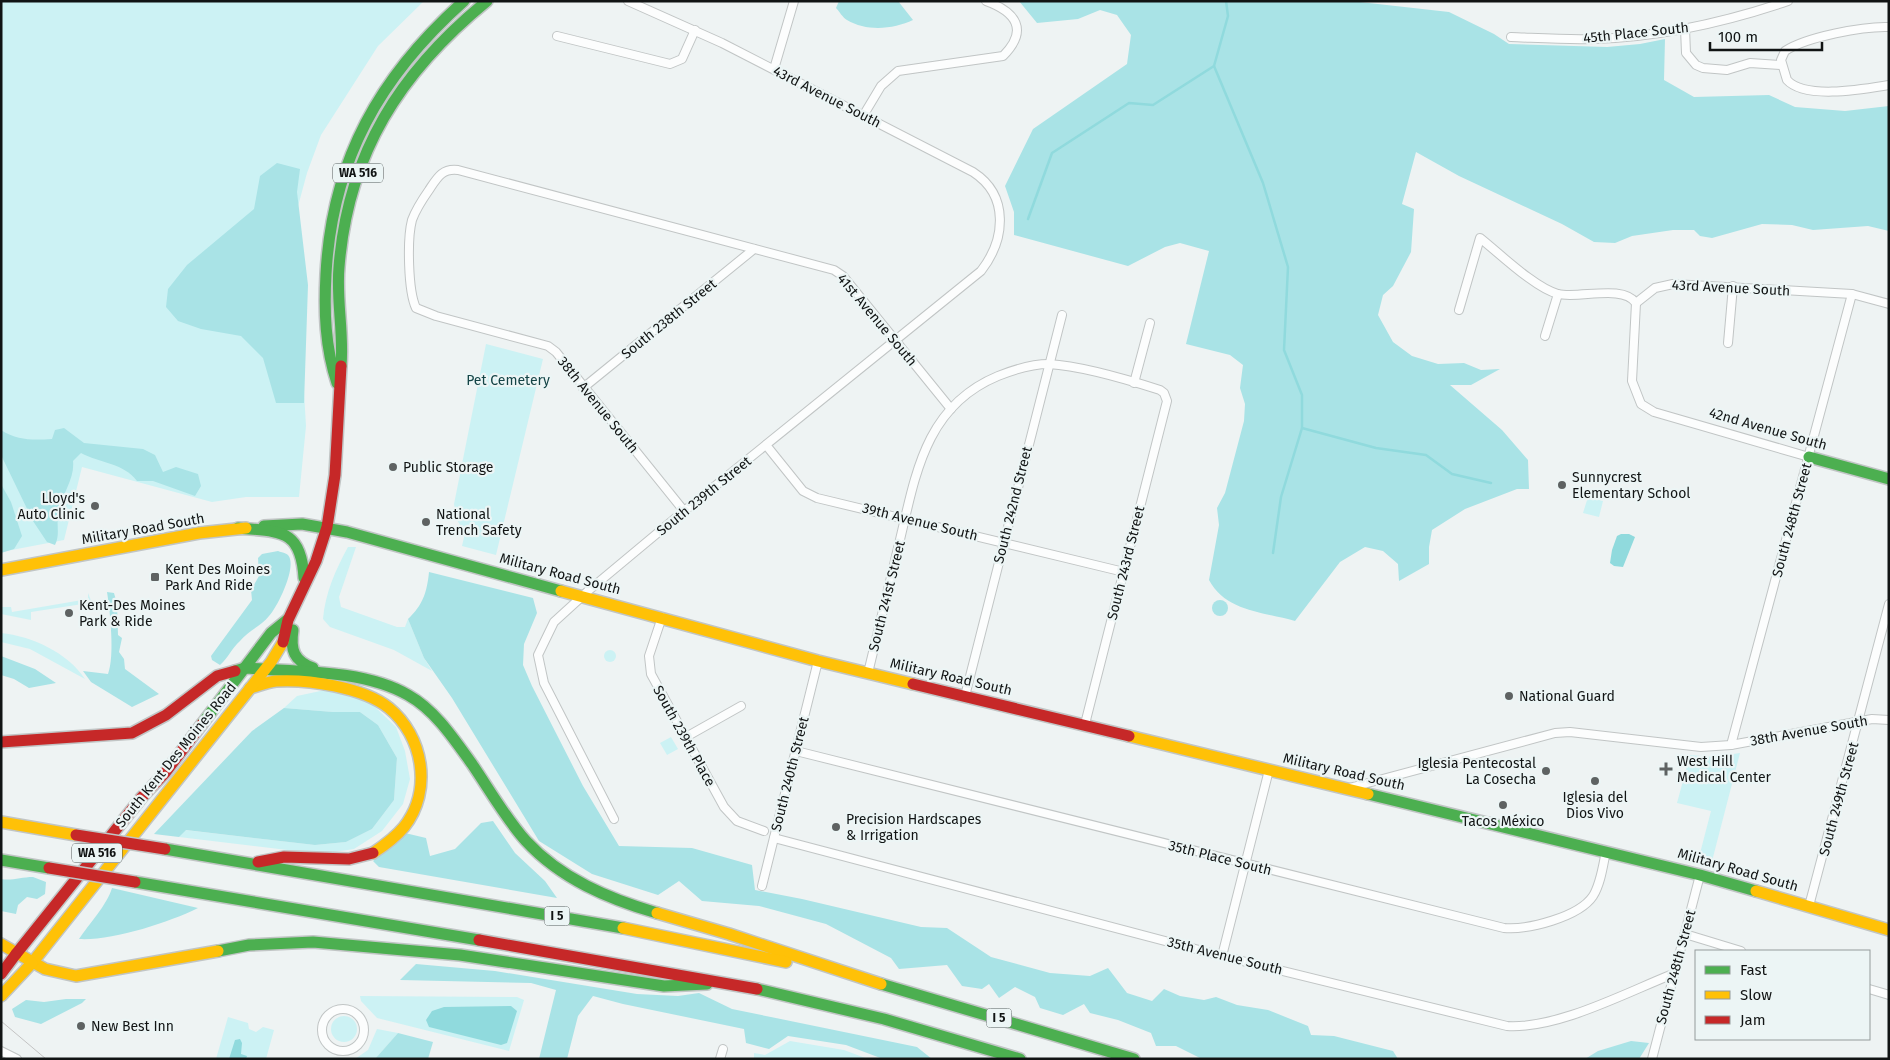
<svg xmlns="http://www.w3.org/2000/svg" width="1890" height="1060" viewBox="0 0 1890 1060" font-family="'Fira Sans',sans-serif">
<rect width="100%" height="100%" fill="#eef3f3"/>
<g fill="#ccf2f4">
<path d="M1,1H424L378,46L321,135L307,173L294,221L306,426L299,497H246L212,502L82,467L64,540L1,552Z"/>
<path d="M486,344L543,359L496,555L462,546L465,533L457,520L454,504Z"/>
<path d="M1588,497L1603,501L1599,517L1583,513Z"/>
<path d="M348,547H356L339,597L341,607L397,627H405L408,619L424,658L432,671L394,650L330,627L323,619C325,593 336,569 348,547Z"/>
<path d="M88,593L92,603L90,608L89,603L31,612V620L1,614V607H11L12,612L88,599Z"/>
<path d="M1,633C32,636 68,653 85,679L30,649L1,642Z"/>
<circle cx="610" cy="656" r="6"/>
<path d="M325,690L350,693L374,706L396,727L405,751L410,779L403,804L382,831L354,849L321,854L179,837L185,830L315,845L346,842L372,829L394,800L397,758L378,725L360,712H333L284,708L297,696Z"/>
<path d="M671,737L678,749L667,755L660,743Z"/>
<path d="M1740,753L1711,865L1698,861L1711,811L1677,803L1690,755L1714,757Z"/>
<path d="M360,996L517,997L524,1000L509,1051L377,1018L361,1001Z"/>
<circle cx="344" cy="1029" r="13"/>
<path d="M228,1017L248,1023L249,1029L256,1032L263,1027L274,1030L266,1059H216Z"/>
<path d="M377,1029L398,1033L375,1059H355L368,1050Z"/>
<path d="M790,1041L844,1050L868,1059H754V1053L765,1055Z"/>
</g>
<g fill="#a9e3e6">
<path d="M839,1H898L913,20C894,29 867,32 847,20C843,18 839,11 836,8Z"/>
<path d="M1019,1H1351L1449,12L1494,34L1509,44L1607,47L1640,44L1665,39L1664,80L1694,97L1769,95L1795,107L1845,111L1889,106V231L1868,226L1813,230L1792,225L1762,224L1712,238L1700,236L1694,230H1673L1632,236L1615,243L1594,242L1562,224L1459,176L1416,152L1402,204L1414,209L1411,252L1393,286L1383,295L1378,315L1393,342L1412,356L1438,364L1464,363L1481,370L1500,369L1471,385H1450L1502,430L1528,460L1529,489H1517L1465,509L1432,530L1429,547V564L1399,581L1398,564L1383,551L1365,547L1340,562L1295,621C1265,612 1226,612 1209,580L1219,525L1217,508L1225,493L1244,421L1245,404L1240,388L1243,365L1230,355L1186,344L1209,251L1180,243L1165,247L1128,266L1014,235V212L1005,186L1033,129L1127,64L1131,35L1117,15L1100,10L1078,19L1037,23Z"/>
<path d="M277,163L300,169L297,192L308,285L304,403H276L263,358L241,336L201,329L178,321L166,307L168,289L187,265L254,209L260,176Z"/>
<path d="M64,428L84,443L143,449L155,455L163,472L176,467L198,474L201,486L195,496L153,481H137C124,463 99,463 81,453L73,461C75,478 63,493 59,509C55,522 61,533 55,545L47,542L33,521L1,455V430C18,441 34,440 52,439L55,430Z"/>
<path d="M1,484L11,502L22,536L14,549L1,553Z"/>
<path d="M278,551C283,553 289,553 290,559C294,572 278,606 269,616C261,626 248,631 240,641C232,648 228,658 220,665L212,660L211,656L252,600L251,590L259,576L258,558L262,554Z"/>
<path d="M429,572L533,598L537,613L524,644L523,665L532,686L583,786L619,846L692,848L752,865L755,890L802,899L921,927L947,928L991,957L1050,973L1090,976L1108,968L1127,993L1152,1001L1164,989L1180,996L1204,1000L1216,997L1237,1005L1268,1010L1308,1026L1311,1035L1334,1036L1393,1051L1398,1059H1202L1176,1046H1156L1151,1033L1118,1020L1090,1013L1084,1004L1063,1015L1040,1008L1035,997L1015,987L999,998L989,984L982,989L962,986L947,965L899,969L891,958L826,924L759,906L702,901L679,881L658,895L592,874L539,841L452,698L424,658L408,619C423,605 427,592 429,572Z"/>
<path d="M107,592L114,593L117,604L118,635L122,638L119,652L124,659L125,669L159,694L132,707L91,682L83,671L108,674C115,656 110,611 107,592Z"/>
<circle cx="1220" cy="608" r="8"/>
<path d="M1,656L35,669L56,683L29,688L14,679L1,675Z"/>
<path d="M284,708L333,712H360L378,725L397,758L394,800L372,829L346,842L315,845L186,830L179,837L154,834L252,731Z"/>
<path d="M493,821L515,853L545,881L557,898L379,867L373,861L405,833L426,838L430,856L455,849L481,823Z"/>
<path d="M33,877L46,882L45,894L37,899L27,897L18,905L16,914L1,911V879C12,881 21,877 33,877Z"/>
<path d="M112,888L198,908C168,923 111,941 79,939C89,924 107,905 112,888Z"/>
<path d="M416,964L495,971L637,994L678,996L699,993L732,1009L917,1047L932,1059H883L846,1045L788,1036L769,1049L746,1043L744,1029L623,1004L593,996L578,1016L567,1059H539L556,990L531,983L400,980Z"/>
<path d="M66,999H86L82,1003L41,1024L15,1017L12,1009L26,1000L44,1002Z"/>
<path d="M398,1033L433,1042L428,1059H375Z"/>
<path d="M1631,1041L1649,1043L1639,1059H1585L1598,1051Z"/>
</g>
<g fill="#90dadd">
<path d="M1621,534H1629L1635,537L1623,567L1614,566L1610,563L1612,550L1617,536Z"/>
<path d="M511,1006L517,1011L507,1043L501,1045L429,1027L426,1020L432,1011L444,1007Z"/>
<path d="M240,1039L242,1043L241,1054L247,1056L246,1059H229L235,1040Z"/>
</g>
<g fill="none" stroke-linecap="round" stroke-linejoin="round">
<g stroke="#90dadd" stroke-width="2.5">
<path d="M1226,1L1228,16L1214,66L1263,183L1288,267L1284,350L1302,395V428L1281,497L1273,553"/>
<path d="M1028,219L1052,153L1129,103L1153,105L1214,66"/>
<path d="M1302,428L1376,448L1426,455L1452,474L1491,483"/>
</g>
<defs>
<g id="street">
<path d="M1889,27C1864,26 1806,37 1785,51L1781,60L1787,80C1805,100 1864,89 1889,85"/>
<path d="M1685,28L1686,53L1696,65L1703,68L1727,70L1750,63L1781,65"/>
<path d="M557,36L670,64L682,59L695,30"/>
<path d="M1511,37C1538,38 1567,40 1594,39C1660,37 1726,22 1788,1"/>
<path d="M774,69L794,1"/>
<path d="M863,116L881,86L898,71L1003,56C1029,30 1016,12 986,1"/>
<path d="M1636,303L1632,381L1641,404L1654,412L1809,457"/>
<path d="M1636,303L1655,288L1673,284L1852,294L1889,304"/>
<path d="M1459,310L1480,238C1499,253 1535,288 1558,294C1579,299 1623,284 1636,303"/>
<path d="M1545,336L1558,294"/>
<path d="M1728,343L1733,286"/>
<path d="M1134,383L1150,323"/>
<path d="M583,388L754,249"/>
<path d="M766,445L803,491L817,498L1124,572"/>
<path d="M684,511L556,352L548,346L436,316L416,308C408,291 407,239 412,220C416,209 422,200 429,190C437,178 442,168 458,170L834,270L843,276L951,409"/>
<path d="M662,617L649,656L651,674L724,807L737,821L764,831"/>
<path d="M868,673C878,632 888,590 898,548C915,479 923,407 998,376C1013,370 1032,364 1049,364C1081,366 1129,380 1160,390L1164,393L1167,401L1085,724"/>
<path d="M965,696L1062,315"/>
<path d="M686,737L741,706"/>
<path d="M1731,745L1852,294"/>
<path d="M796,751L1504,928C1528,930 1579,917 1593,896C1601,883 1603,865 1606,851"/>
<path d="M1349,788L1555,733L1570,732L1701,747L1731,745L1872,719L1889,720"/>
<path d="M614,819L544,683L538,655L554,622L588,591L684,511L981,271C1005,240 1010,196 973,172L722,43L628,1"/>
<path d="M774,838L1222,956L1507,1026C1558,1029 1625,993 1673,974"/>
<path d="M762,886L818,661"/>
<path d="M1809,906L1889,604"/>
<path d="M1685,934L1741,951"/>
<path d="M1222,956L1269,770"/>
<path d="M1869,989L1889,995"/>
<circle cx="343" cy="1030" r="21"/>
<path d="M1,1051L17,1059"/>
<path d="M720,1059L723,1049"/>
<path d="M1652,1059L1700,875"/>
</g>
<g id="fast">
<path d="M341,366C344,333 336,300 339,267C348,153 400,72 487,1"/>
<path d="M337,383C325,347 324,311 326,274C332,160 380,76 464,1"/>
<path d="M1809,457L1889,479"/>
<path d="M264,526L302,524L347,532L561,591"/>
<path d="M238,528C280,532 301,528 304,578"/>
<path d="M293,630C290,650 294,661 313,668"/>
<path d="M235,671L245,668C296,672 363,669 408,695C435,710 454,739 472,764C489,789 506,819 526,841C561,879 609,899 657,913"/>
<path d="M202,724L271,633L287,620"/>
<path d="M1368,794L1700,875L1756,891"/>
<path d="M165,849L623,928"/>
<path d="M1,860L49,868"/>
<path d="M135,882L479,940"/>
<path d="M218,951L249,945L313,942L460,955L664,986L707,984"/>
<path d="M881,984L1134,1059"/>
<path d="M757,989L884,1019L1020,1059"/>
</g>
<g id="slow">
<path d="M1,570L199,533L246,528"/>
<path d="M561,591L818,661L913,684"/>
<path d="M250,688C258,686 267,682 276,681C307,679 363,687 389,708C423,736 433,790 404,827C395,838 385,845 373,853"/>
<path d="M1129,736L1368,794"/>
<path d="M1,822L76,835"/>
<path d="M1756,891L1889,930"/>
<path d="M657,913L729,934L881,984"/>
<path d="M623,928L786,962"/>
<path d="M1,944L45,969L76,976L218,951"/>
<path d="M32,963L271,662L283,642"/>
<path d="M1,996L32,963"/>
</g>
<g id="jam">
<path d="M283,642L288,620L316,561L327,527L335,475L341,366"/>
<path d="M913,684L1129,736"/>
<path d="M1,742L132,733L166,715L217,676L235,671"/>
<path d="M258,862L284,857L349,859L373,853"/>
<path d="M479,940L757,989"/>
<path d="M16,954L142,797L165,773L202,724"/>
<path d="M1,974L16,954"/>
</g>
</defs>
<use href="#street" stroke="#c1c5c5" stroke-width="10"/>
<use href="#fast" stroke="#c1c5c5" stroke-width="14"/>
<use href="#slow" stroke="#c1c5c5" stroke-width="14"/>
<use href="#jam" stroke="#c1c5c5" stroke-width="14"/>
<use href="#street" stroke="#fcfdfd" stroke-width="8"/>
<use href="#fast" stroke="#4caf50" stroke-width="11"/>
<use href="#slow" stroke="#ffc107" stroke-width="11"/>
<use href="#jam" stroke="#c62828" stroke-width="11"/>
<path stroke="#c3c3c3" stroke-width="1" d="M1,1021L46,1059"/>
<defs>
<g id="jam-bridge">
<path d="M76,835L165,849"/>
<path d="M49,868L135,882"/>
</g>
</defs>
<use href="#jam-bridge" stroke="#c1c5c5" stroke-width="14" stroke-linecap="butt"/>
<use href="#jam-bridge" stroke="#c62828" stroke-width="11"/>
</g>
<g fill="#5e6262" stroke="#ecf5f5" stroke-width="2">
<circle cx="393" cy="467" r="5"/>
<circle cx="1562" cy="485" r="5"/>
<circle cx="95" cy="506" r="5"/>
<circle cx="426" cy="522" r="5"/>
<rect x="150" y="572" width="10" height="10" rx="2.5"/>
<circle cx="69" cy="613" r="5"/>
<circle cx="1509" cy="696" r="5"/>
<path d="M1663.5 761.5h5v5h5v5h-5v5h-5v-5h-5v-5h5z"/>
<circle cx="1546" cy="771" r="5"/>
<circle cx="1595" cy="781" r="5"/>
<circle cx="1503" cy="805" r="5"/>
<circle cx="836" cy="827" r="5"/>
<circle cx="81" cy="1026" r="5"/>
</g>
<g text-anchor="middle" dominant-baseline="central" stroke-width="4.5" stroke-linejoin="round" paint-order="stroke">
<g fill="#ecf5f5" stroke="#535858" stroke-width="1">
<rect x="333" y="163.5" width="50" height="19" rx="4"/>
<rect x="72" y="843.5" width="50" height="19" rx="4"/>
<rect x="544.5" y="906.5" width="25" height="19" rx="4"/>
<rect x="986.5" y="1008.5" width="25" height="19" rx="4"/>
</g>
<g font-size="12" font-weight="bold" fill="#111414">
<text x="358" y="173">WA 516</text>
<text x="97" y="853">WA 516</text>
<text x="557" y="916">I 5</text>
<text x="999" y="1018">I 5</text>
</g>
<g font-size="14" fill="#111414" stroke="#ecf5f5">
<text transform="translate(1636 33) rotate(-6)">45th Place South</text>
<text transform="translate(827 97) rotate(27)">43rd Avenue South</text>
<text transform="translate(1731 288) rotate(3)">43rd Avenue South</text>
<text transform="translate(669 319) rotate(-39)">South 238th Street</text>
<text transform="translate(877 320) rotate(50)">41st Avenue South</text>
<text transform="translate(598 405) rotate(51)">38th Avenue South</text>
<text transform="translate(1768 429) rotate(16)">42nd Avenue South</text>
<text transform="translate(704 496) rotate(-39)">South 239th Street</text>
<text transform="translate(1013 505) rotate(-76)">South 242nd Street</text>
<text transform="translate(1792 520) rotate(-75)">South 248th Street</text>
<text transform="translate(920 522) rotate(14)">39th Avenue South</text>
<text transform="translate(143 529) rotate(-10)">Military Road South</text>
<text transform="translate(1126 563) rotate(-76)">South 243rd Street</text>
<text transform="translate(560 574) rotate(15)">Military Road South</text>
<text transform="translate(887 596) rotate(-76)">South 241st Street</text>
<text transform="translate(951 677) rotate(13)">Military Road South</text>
<text transform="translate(1809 731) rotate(-10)">38th Avenue South</text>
<text transform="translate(684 736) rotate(61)">South 239th Place</text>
<text transform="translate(176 755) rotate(-51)">South Kent Des Moines Road</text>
<text transform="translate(1344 772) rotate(13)">Military Road South</text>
<text transform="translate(790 774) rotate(-76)">South 240th Street</text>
<text transform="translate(1839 799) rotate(-75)">South 249th Street</text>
<text transform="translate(1220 858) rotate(14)">35th Place South</text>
<text transform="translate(1738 870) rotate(16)">Military Road South</text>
<text transform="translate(1225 956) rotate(14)">35th Avenue South</text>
<text transform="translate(1676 967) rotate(-75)">South 248th Street</text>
</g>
<g font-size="14" fill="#144446" stroke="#ecf5f5">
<text x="508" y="380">Pet Cemetery</text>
</g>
<g font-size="14" fill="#111414" stroke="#ecf5f5" text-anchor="start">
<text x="403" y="467">Public Storage</text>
<text x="1572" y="477">Sunnycrest<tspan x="1572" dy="16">Elementary School</tspan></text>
<text x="85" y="498" text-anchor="end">Lloyd's<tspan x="85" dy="16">Auto Clinic</tspan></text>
<text x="436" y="514">National<tspan x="436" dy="16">Trench Safety</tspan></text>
<text x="165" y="569">Kent Des Moines<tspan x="165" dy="16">Park And Ride</tspan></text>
<text x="79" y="605">Kent-Des Moines<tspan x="79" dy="16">Park &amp; Ride</tspan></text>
<text x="1519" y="696">National Guard</text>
<text x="1677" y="761">West Hill<tspan x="1677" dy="16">Medical Center</tspan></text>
<text x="1536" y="763" text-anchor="end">Iglesia Pentecostal<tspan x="1536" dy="16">La Cosecha</tspan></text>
<text x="1595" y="797" text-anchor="middle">Iglesia del<tspan x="1595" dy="16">Dios Vivo</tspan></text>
<text x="846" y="819">Precision Hardscapes<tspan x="846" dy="16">&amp; Irrigation</tspan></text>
<text x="1503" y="821" text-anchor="middle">Tacos México</text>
<text x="91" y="1026">New Best Inn</text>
</g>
</g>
<rect width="1890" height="1060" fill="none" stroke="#111414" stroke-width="5"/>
<rect x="1695" y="950" width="175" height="90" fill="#ecf5f5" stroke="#949b9b"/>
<rect x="1705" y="966" width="25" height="8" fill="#4caf50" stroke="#949b9b"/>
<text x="1740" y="975" font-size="15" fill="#111414">Fast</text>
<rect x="1705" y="991" width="25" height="8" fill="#ffc107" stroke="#949b9b"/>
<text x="1740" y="1000" font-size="15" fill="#111414">Slow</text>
<rect x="1705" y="1016" width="25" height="8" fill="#c62828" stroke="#949b9b"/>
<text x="1740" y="1025" font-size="15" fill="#111414">Jam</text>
<path d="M1710 42v8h112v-8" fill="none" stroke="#111414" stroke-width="2.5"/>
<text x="1718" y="42" font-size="15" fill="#111414" stroke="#ecf5f5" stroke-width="4" paint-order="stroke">100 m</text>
</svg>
